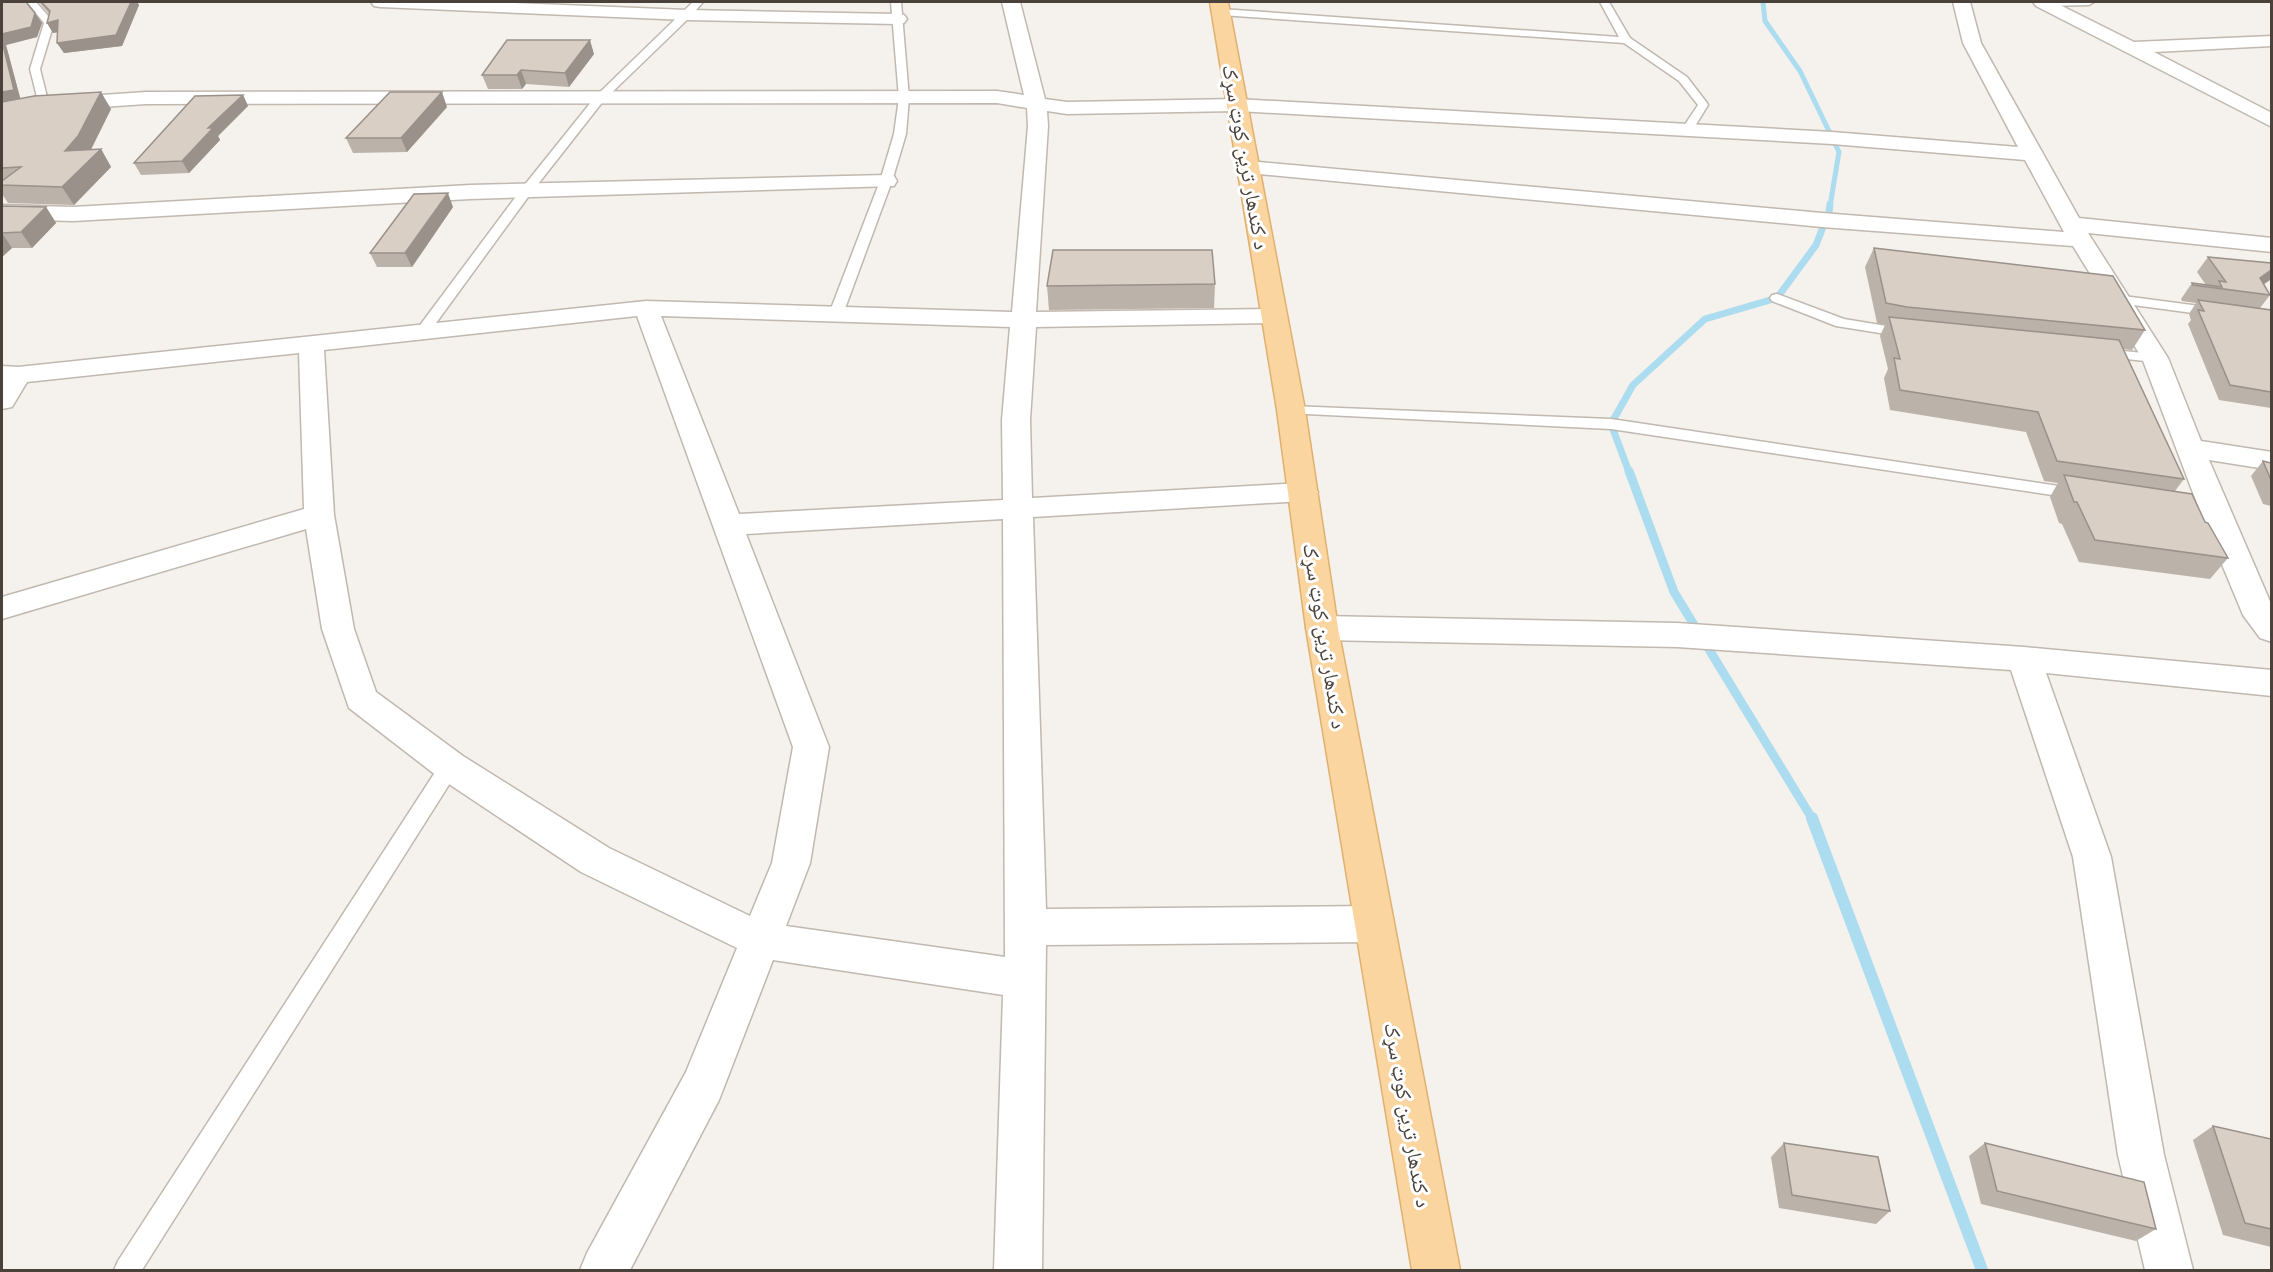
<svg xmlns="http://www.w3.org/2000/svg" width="2273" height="1272" viewBox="0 0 2273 1272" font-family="'PT Sans','Noto Naskh Arabic',sans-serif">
<rect width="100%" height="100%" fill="#f5f1ec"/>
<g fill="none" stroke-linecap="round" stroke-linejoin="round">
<path stroke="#acdcef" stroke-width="5" d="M1763,2L1765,21L1800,71L1839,152L1830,206"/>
<g stroke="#acdcef" stroke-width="7">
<path d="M1829,212L1830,204"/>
<path d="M1629,472L1611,424L1633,385L1705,319L1777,298L1816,245L1823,227"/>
</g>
<path stroke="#acdcef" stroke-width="9" d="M1629,471L1674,592L1813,820"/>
<path stroke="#acdcef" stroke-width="12" d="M1812,818L1982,1270"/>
<defs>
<g id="service">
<path d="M27,2H36L54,23L40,69L49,105L44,108L39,105L30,69L44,23Z"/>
<path d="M693,2H703L690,17L604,100L531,193L428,334H418L416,331L418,328L523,187L596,96Z"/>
<path d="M891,2H901L909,98L906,134L892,181L843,314L836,318L829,314L880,181L894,134L899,98Z"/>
<path d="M1600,2H1609L1630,38L1687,77L1707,103L1708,105L1692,131L1688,132L1682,129L1698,105L1679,81L1624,43L1221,15L1216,12L1221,9L1619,37Z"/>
<path d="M2041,2H2094L2089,5L2045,6L2042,5Z"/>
<path d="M1777,294L1844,319L1905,329L1912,333L1905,337L1836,326L1772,301L1770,298L1772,295Z"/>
<path d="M2116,295L2215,308L2222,312L2215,316L2111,302L2109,299L2111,296Z"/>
<path d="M2102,349L2155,354L2162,358L2155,362L2097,356L2095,353Z"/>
<path d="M1291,406L1611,419L2079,489L2087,494L2079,499L1611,429L1286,413L1284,410L1286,407Z"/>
<path d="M450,758L457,760L460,766L457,772L142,1270H114L118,1261L443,760Z"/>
</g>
<g id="minor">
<path d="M371,2H490L687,10L898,14L904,15L907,19L904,23L898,24L687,20L380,7L374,6Z"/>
<path d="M1002,2H1020L1045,99L1067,102L1237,99L1832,132L2018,147L1963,43L1953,2H1970L1981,43L2079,218L2272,238V252L2088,233L2168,358L2201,441L2272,452V470L2209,460L2272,606V642L2260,638L2243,615L2201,514L2142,358L2073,246L1822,227L1248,173L1241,171L1237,167L1241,163L1248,161L1822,213L2064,232L2025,160L1832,144L1237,111L1067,114L1047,111L1048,126L1036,312L1274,309L1283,311L1286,316L1283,321L1274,323L1036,327L1030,420L1032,498L1303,483L1313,485L1318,492L1313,499L1303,501L1033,517L1046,909L1373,906L1387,912L1393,924L1387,936L1373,942L1046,945L1042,1270H994L1003,995L773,960L719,1100L630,1270H580L587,1253L686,1072L737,948L581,872L437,776L349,708L322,629L306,529L2,619V597L304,509L299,353L27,382L12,407L2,409V366L18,367L646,301L1012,312L1028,126L1027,108L997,103L146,104L44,111L2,118V106L44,99L146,92L997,91L1024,95ZM637,316L793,747L772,863L750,916L609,848L463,756L376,692L354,629L334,515L324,350ZM661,316L1010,327L1002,420L1003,500L739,514ZM1003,519L1005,957L786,926L810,863L829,747L746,534Z"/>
<path d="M2033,2H2054L2134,42L2272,36V46L2154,52L2272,113V127L2036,6Z"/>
<path d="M886,175L894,176L897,181L894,186L470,199L73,221L2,219V205L73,207L470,185Z"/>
<path d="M1322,616L1677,623L2024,647L2272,670V696L2046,673L2111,857L2164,1155L2193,1270H2145L2118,1155L2073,857L2011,670L1677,647L1322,640L1310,636L1306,628L1310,620Z"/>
</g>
<path id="primary" d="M1210,2H1228L1305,410L1338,628L1460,1270H1412L1306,628L1277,410Z"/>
</defs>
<use href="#service" stroke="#c1b8af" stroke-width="3"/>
<use href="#minor" stroke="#c1b8af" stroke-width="3"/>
<use href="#primary" stroke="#e0b06f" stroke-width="3"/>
<use href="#service" fill="#fff" fill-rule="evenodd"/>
<use href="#minor" fill="#fff" fill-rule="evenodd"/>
<use href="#primary" fill="#fad5a0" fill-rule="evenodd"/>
</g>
<g fill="#bbb2a9">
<path d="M2,2L42,23L37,37L6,45L20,98L111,109L91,150L101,149L111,167L74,205L8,203L2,194Z"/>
<path d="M39,2H137L139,5L122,46L64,53L57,43L58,32L53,33L47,23L49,14Z"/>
<path d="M594,54L569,87L526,84L522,89H488L482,75Z"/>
<path d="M243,95L248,106L218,136L220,140L189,173L141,175L134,163Z"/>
<path d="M447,107L407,152L353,153L346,138Z"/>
<path d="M2,206L46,207L56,223L32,248H12L2,257Z"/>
<path d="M453,207L412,267H377L370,253Z"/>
<path d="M1874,248L2145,330L2132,350L2123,349L2184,479L2175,491L2205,522L2228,558L2210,579L2079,562L2062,524L2059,523L2050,497L2058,483L2044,481L2026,432L1890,410L1884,378L1888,369L1880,336L1885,325L1877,323L1865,267Z"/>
<path d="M2208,257L2270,280L2264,284L2270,295L2260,308L2271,310V408L2219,400L2188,324L2191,320L2189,314L2196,303L2182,301L2181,299L2192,283L2206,285L2197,272Z"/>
<path d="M1215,284L1214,308L1049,310L1047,286Z"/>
<path d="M2263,461L2271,463V506L2263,504L2251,476Z"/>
<path d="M2213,1126L2271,1139V1247L2223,1235L2193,1140Z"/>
<path d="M1784,1143L1890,1211L1876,1224L1779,1208L1771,1157Z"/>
<path d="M1985,1143L2156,1229L2136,1241L1981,1204L1969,1156Z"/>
</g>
<g fill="#99918a">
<path d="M131,2H137L139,5L122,46L64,53L57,43Z"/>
<path d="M35,13L42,23L37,37L6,45L21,101L2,104V34Z"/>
<path d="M58,20L64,31L53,33L47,23Z"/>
<path d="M590,40L594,54L569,87L565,73Z"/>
<path d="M521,70L526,84L522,89L517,75Z"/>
<path d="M101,92L111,109L89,153L65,151Z"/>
<path d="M442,92L447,107L407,152L401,138Z"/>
<path d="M243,95L248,106L218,136L220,140L189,173L182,161L208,128Z"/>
<path d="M101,149L111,167L74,205L62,187Z"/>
<path d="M448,193L453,207L412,267L405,253Z"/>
<path d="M46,207L56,223L32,248L21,232Z"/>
<path d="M2,233L12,248L2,257Z"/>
<path d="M2271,270V277L2270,280L2249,294L2260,278Z"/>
</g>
<g fill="#dacfc5" stroke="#99918a" stroke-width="1.5">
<path d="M2,2H26L35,13L31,27L2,34Z"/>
<path d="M41,2H131L116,35L57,43L58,20L47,23L50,11Z"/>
<path d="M507,40H590L565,73L521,70L517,75H482Z"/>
<path d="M2,41L14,90L2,92Z"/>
<path d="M101,92L78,136L65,151L101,149L62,187L2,185V181L21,167L2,168V102L34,96Z"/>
<path d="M390,92H442L401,138H346Z"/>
<path d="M243,95L208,128H213L182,161L134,163L195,96Z"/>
<path d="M448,193L405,253H370L414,194Z"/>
<path d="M2,206L46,207L21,232L2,233Z"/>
<path d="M1874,248L2113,276L2145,330L1907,307L1886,303Z"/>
<path d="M1053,250H1212L1215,284L1047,286Z"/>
<path d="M2208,257L2271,263V270L2260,278L2270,295L2193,285L2192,283L2222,287L2219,281L2226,282Z"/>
<path d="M2198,300L2271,310V392L2230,385L2198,310L2204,311Z"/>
<path d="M1889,317L2119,340L2184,479L2057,461L2038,412L1900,390L1894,358L1900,359Z"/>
<path d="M2263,461L2271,463V480Z"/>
<path d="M2064,475L2192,494L2205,522L2208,523L2228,558L2095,540L2077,502H2074Z"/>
<path d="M2213,1126L2271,1139V1229L2245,1223Z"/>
<path d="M1784,1143L1878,1157L1890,1211L1792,1195Z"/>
<path d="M1985,1143L2144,1182L2156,1229L1997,1191Z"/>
</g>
<g text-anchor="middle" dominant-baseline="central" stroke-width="6" stroke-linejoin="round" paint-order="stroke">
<g font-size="21" fill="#4a413a" stroke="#fff">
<text transform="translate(1246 157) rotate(80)">د کندهار ترين کوټ سړک</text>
<text transform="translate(1325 636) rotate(81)">د کندهار ترين کوټ سړک</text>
<text transform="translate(1408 1115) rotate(80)">د کندهار ترين کوټ سړک</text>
</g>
</g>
<rect width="2273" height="1272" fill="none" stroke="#4a413a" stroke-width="6"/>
</svg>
